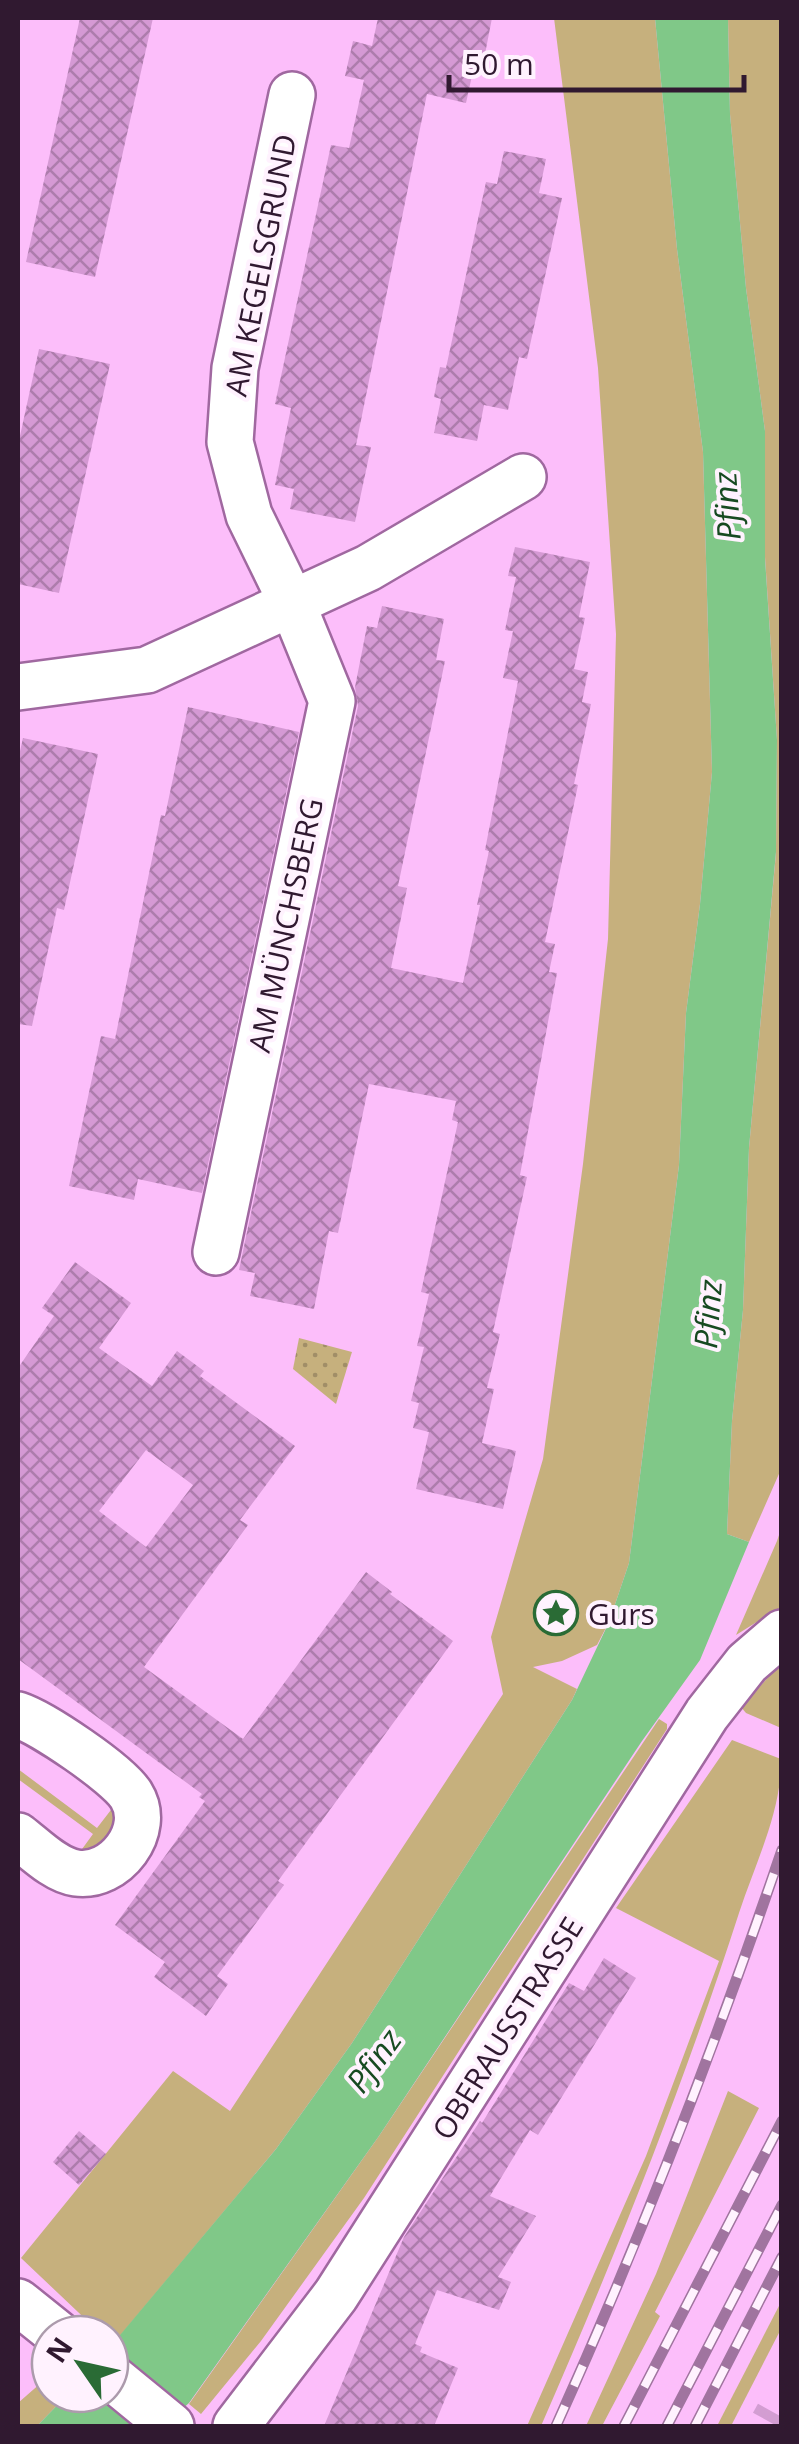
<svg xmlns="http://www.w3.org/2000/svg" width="799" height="2444" viewBox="0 0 799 2444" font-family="'Open Sans',sans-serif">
<defs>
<pattern id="park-dots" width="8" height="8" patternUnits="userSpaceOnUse" patternTransform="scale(2.5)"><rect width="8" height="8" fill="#c6b07d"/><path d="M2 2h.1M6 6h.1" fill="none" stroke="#a18e67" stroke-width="1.8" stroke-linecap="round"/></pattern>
<pattern id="building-cross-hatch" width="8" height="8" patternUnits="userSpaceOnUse" patternTransform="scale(2.5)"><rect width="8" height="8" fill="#d599d4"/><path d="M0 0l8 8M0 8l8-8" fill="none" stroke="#ad7cac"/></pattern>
</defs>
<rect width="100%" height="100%" fill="#fcbefa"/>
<g fill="#c6b07d">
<path d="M554,18H655L677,249L703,452L712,772L700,904L686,1013L679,1165L629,1563L609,1622L597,1645L562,1661L533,1667L577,1689L572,1700L352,2043L276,2149L114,2343L110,2334L97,2330L21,2258L173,2071L230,2111L503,1694L491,1637L543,1459L583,1164L608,939L616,634L598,368Z"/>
<path d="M728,18H781L782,1467L749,1542L727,1534L732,1421L743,1310L749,1148L776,853L777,740L765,557V431L746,288L730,114Z"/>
<path d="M781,1529V1607L736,1635L777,1541Z"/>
<path d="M781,1663V1728L746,1713L741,1707Z"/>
<path d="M659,1719L667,1724V1729L364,2198L261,2341L201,2414L189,2404L379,2136Z"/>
<path d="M732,1740L781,1759C782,1811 755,1864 739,1913C683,2087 614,2259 541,2426H527L646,2156L719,1961L616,1908Z"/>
<path d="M18,1769L97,1828L114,1806L118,1809L113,1842L77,1856L93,1834L18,1779Z"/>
<path d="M728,2091L759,2108L655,2312L660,2316L602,2426H586L656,2274Z"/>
<path d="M781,2302V2329L731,2426H717Z"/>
<path d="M50,2375V2394H68L37,2426H18V2403Z"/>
</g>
<path fill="url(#park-dots)" d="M299,1338L352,1352L336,1404L293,1369Z"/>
<path fill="#80c888" d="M655,18H728L730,114L746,288L765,431V558L777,740L776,852L749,1148L743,1310L732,1421L727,1534L749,1542L700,1660L642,1741L379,2136L189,2403L163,2426H37L68,2394H110V2347L276,2149L352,2043L572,1700L609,1622L629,1563L679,1165L686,1013L700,904L712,772L703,452L677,249Z"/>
<g fill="url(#building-cross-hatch)" fill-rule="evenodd">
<path d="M80,18H153L95,277L26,262Z"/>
<path d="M378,18H492L485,54L477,53L466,103L427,94L356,445L371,447L355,522L290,509L294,489L275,485L291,408L275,404L331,145L349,148L364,80L345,76L353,41L372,46Z"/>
<path d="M504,151L546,159L539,193L562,198L527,359L519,357L508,410L484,405L477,441L434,433L441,399L434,397L440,367L446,368L486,182L497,184Z"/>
<path d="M39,349L110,364L59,593L18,584V445Z"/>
<path d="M515,547L590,562L579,617L585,618L574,669L588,672L582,702L591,704L574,784L578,785L545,942L555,944L549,972L557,973L520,1175L527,1177L493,1332L500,1334L487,1388L494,1389L482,1443L516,1451L503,1509L416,1489L429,1432L413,1428L419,1403L411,1401L424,1347L417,1346L429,1294L421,1292L458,1122L452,1120L456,1101L369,1084L338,1233L329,1231L314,1309L250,1296L255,1273L239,1270L358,706L355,687L367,626L377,628L382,606L444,619L436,660L445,661L398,886L407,888L391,968L463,983L480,905H477L489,851L485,850L518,681L503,678L513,631L505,630L516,577L508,576Z"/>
<path d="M188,707L299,732L202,1193L138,1179L134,1200L69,1186L101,1036L115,1039L161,815L165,816Z"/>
<path d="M23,738L98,754L64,910L57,908L32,1026L18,1024V760Z"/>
<path d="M75,1262L131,1303L99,1348L152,1386L177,1351L204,1371L200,1376L295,1446L240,1520L248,1525L144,1667L243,1739L366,1572L392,1592L390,1594L453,1641L278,1881L284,1885L217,1976L228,1984L206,2016L154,1977L165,1962L115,1925L205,1801L199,1797L202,1794L18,1659V1368L54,1316L42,1308ZM146,1450L193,1485L146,1547L99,1511Z"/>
<path d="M604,1958L636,1978L538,2135L530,2130L490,2196L536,2216L498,2277L511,2282L499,2310L437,2290L415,2344L422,2347L420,2352L458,2368L434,2426H324L404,2237L480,2121L482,2123L569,1983L584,1991Z"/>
<path d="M79,2131L106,2154L79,2185L53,2162Z"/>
</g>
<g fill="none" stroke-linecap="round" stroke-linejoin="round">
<path stroke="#d39dd2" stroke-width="55" stroke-dasharray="55 28" stroke-linecap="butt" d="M777,2426L782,2417"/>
<defs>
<g id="street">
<path d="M18,687L147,670L368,568L523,477"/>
<path d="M216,1252L332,701L292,603L249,515L230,442L235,368L292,95"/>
<path d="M18,1715C42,1723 117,1773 131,1795C153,1830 115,1879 76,1873C55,1870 35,1849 18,1836"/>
<path d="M18,2302L58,2334"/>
<path d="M110,2376L171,2426"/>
<path d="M236,2426L336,2295L707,1714L747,1663L782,1633"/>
</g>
</defs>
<use href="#street" stroke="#a068a0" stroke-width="50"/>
<use href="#street" stroke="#fff" stroke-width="45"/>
<defs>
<g id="rail">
<path d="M556,2426C641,2238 715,2046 782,1850"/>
<path d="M624,2426L782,2121"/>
<path d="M667,2426L782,2205"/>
<path d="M695,2426L782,2257"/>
</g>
</defs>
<use href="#rail" stroke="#a0749f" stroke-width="11"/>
<use href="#rail" stroke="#fff2fe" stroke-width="8" stroke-dasharray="22" stroke-linecap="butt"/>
</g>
<defs>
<symbol id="sight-ring" viewBox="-11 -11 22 22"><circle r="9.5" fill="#fff2fe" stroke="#2a6b35" stroke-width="1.5"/><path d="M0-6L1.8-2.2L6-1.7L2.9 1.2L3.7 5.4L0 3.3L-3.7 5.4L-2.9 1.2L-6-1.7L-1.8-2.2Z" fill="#2a6b35"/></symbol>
</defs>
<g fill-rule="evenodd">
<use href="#sight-ring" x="531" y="1588" width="50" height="50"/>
</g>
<g text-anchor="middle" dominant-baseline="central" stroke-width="8" stroke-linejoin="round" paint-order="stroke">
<g font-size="30" fill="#301930" stroke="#fff2fe">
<text transform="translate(260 265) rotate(-79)">AM KEGELSGRUND</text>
<text transform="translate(285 925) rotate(-78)">AM MÜNCHSBERG</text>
<text transform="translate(507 2028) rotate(-58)">OBERAUSSTRASSE</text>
</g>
<g font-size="30" fill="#301930" stroke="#fff2fe" text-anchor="start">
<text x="588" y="1613">Gurs</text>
</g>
<g font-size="32" font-style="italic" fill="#174a21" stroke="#fff2fe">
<text transform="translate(726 506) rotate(-94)">Pfinz</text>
<text transform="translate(707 1314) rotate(-86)">Pfinz</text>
<text transform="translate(373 2060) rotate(-54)">Pfinz</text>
</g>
</g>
<rect width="799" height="2444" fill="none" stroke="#301930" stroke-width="40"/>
<g transform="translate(80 2364) rotate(304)"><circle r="48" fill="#fff2fe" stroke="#ac9bac" stroke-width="2.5"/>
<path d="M0-8L18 38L0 25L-18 38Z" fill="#2a6b35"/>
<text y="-15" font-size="28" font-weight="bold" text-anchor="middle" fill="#301930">N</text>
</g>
<path d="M449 75v15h295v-15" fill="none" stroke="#301930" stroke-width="5"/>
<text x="464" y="75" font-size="30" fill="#301930" stroke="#fff2fe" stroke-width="8" paint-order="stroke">50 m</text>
</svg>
